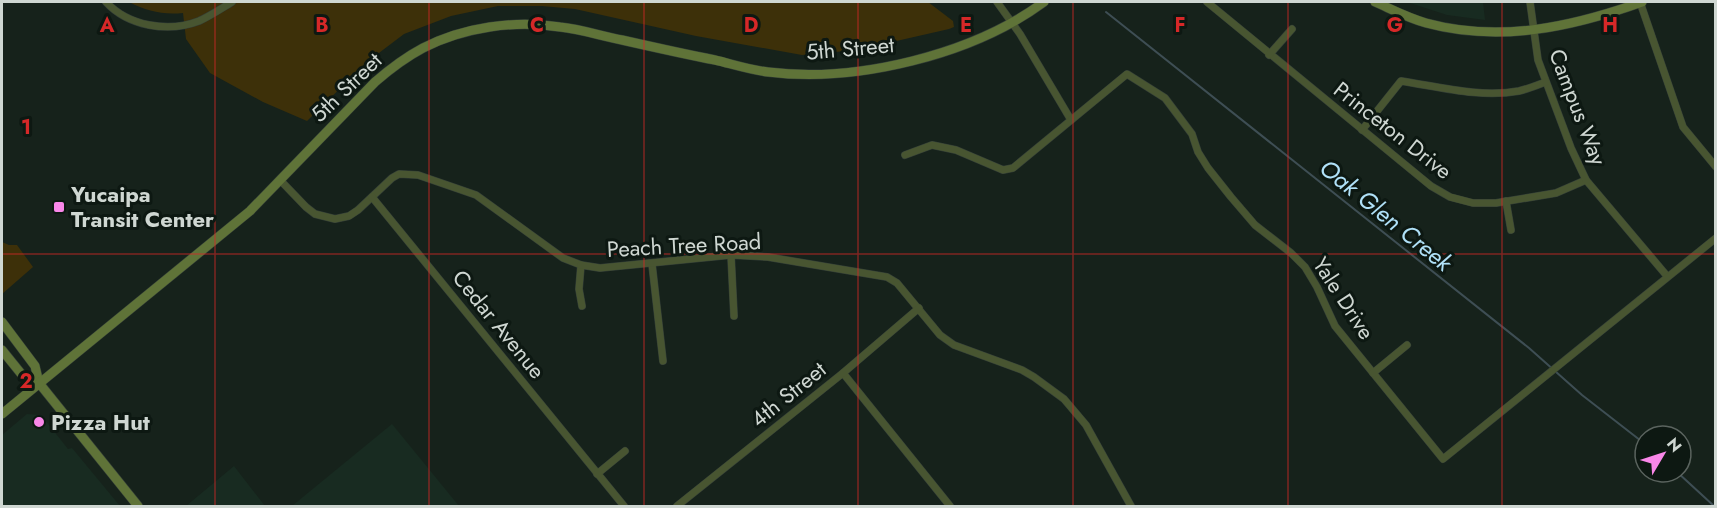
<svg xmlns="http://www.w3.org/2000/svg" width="1717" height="508" viewBox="0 0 1717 508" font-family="Jost,sans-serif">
<rect width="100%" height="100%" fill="#16221b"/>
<g fill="#182b21">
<path d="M1407,2H1483L1485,20L1447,15Z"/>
<path d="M27,414L41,415L68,449L72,448L120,506H2V435Z"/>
<path d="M392,424L459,506H292Z"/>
<path d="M234,466L265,506H186Z"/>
</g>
<g fill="#3d3009">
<path d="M129,2H247L249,3L253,2H928L953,21L954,27L949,29L857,50L802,55L696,36L575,9L542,6H498L451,16L404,34L367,62L307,121L263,102L210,73L186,39L183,13C162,15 147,11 129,2Z"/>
<path d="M2,242L9,245H17L33,267L2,294Z"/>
</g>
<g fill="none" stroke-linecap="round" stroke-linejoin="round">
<g stroke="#3e4e54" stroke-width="2">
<path d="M1106,12L1529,348L1582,395L1645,444"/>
<path d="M1677,472L1714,506"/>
</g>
<defs>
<g id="street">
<path d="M106,2C128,26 168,33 199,21C210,16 222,8 232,2"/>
<path d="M997,2L1020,34L1071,120"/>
<path d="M1207,2L1431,186L1450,197L1473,203H1496L1556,193L1586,180"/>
<path d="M1530,2L1538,60L1571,148L1586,180L1667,276"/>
<path d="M1640,2L1683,127L1716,167"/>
<path d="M1269,55L1292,29"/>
<path d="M1362,130L1401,81C1440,87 1480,98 1519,91C1528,89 1537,85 1546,82"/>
<path d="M905,155L932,145L956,150L1003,170L1013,168L1127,74L1165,98L1192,134L1198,152L1208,168L1231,197L1255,225L1291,253L1305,267L1317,287L1335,326L1443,459L1716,238"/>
<path d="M281,181L306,207L315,214L335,219L349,216L358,210L392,178L399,174L418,175L476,195L563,258L581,265L579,289L582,306"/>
<path d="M372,197L624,506"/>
<path d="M1506,201L1511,230"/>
<path d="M731,255L734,316"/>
<path d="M652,264L663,361"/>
<path d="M581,265L600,268L731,255L768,257L887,277L897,283L940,335L954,345L1022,370L1034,377L1064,399L1086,425L1131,506"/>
<path d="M843,373L950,506"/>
<path d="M1373,373L1407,345"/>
<path d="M597,474L625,451"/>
<path d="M677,506L843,373L919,308"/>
</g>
<g id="secondary">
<path d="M1375,2C1391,9 1408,18 1426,23C1500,43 1572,27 1642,2"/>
<path d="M2,322L35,366L39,383L138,506"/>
<path d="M2,350L23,376L39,383"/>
<path d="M2,414L250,211L375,82C390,69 406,57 423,48C464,27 514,20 560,27C581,29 601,36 622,40C653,47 684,54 715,60C732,64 750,70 768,72C856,83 972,55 1044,2"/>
</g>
</defs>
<use href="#street" stroke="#343f38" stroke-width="8"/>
<use href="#secondary" stroke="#343f38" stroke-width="10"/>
<use href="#street" stroke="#485531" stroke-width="7"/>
<use href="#secondary" stroke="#5f7338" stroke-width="9"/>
</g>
<path fill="none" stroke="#d62828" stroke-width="1.5" stroke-opacity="0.55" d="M215,2V506M429,2V506M644,2V506M858,2V506M1073,2V506M1288,2V506M1502,2V506M2,254H1716"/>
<g fill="#f987e9" stroke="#0d1812" stroke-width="2">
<rect x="53" y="201" width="12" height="12" rx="3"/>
<circle cx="39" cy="422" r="6"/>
</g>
<g text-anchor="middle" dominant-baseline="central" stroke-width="6" stroke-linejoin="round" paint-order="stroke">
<g font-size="22" fill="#cfd7d2" stroke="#0d1812">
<text transform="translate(850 48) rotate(-5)">5th Street</text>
<text transform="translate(346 87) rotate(-44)">5th Street</text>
<text transform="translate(1578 107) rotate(69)">Campus Way</text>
<text transform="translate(1393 130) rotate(38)">Princeton Drive</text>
<text transform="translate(684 245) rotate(-3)">Peach Tree Road</text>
<text transform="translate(1344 298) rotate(57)">Yale Drive</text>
<text transform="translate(499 324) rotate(51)">Cedar Avenue</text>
<text transform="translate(788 394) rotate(-39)">4th Street</text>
</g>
<g font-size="22" font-weight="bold" fill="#cfd7d2" stroke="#0d1812" text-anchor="start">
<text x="71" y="194">Yucaipa<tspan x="71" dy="25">Transit Center</tspan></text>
<text x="51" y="422">Pizza Hut</text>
</g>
<g font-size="24" font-style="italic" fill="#b0e1f8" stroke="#0d1812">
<text transform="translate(1386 215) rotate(39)">Oak Glen Creek</text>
</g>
</g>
<g font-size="20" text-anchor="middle" font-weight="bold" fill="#d62828" stroke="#0d1812" stroke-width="6" stroke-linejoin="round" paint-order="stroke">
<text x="107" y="32">A</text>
<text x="322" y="32">B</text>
<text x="537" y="32">C</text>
<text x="751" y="32">D</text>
<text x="966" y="32">E</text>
<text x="1180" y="32">F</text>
<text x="1395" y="32">G</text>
<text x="1610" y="32">H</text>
<text x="26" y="134">1</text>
<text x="26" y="388">2</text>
</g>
<rect width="1717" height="508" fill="none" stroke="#cfd7d2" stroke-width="6"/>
<g transform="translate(1663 454) rotate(51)"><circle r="28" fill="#0d1812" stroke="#5b645f" stroke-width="1.5"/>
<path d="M0-4.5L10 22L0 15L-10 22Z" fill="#f987e9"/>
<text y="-9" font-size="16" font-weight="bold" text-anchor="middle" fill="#cfd7d2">N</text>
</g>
</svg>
